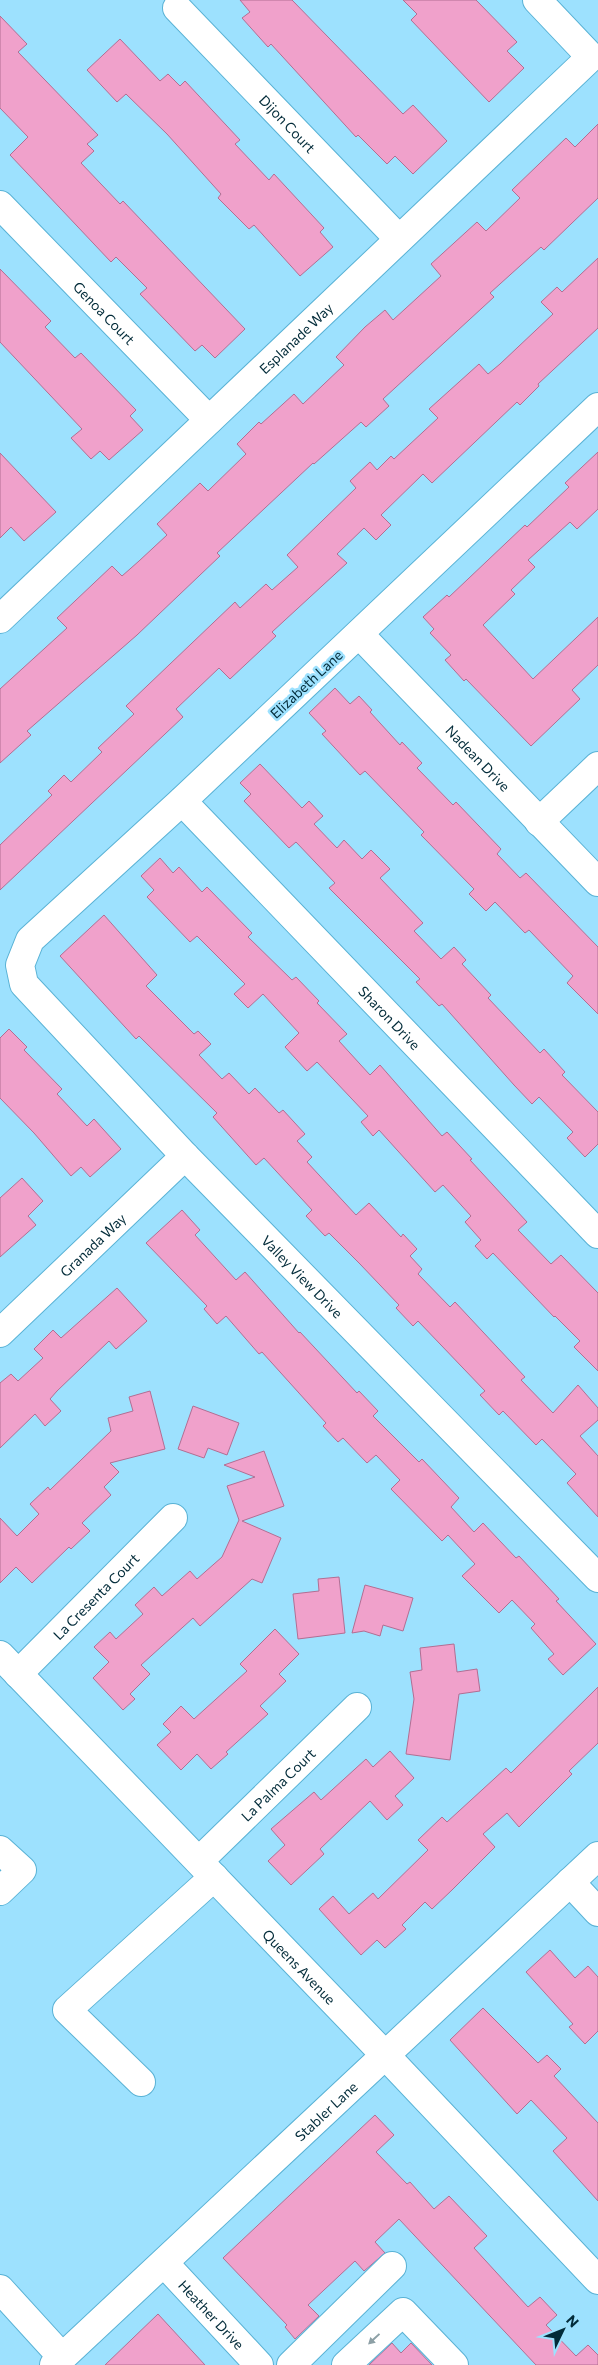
<svg xmlns="http://www.w3.org/2000/svg" width="598" height="2365" viewBox="0 0 598 2365" font-family="Commissioner,sans-serif">
<rect width="100%" height="100%" fill="#9de1fe"/>
<g fill="#f0a1cb" stroke="#b26e93">
<path d="M240,0H292L403,114L413,105L447,141L413,174L395,156L387,164L358,135L356,137L271,44L268,47L242,18L250,12Z"/>
<path d="M403,0H476L517,42L507,51L524,68L489,102L411,20L417,14Z"/>
<path d="M0,16L27,44L18,52L98,135L87,144L94,151L81,163L120,204L123,201L245,329L215,358L202,345L195,351L140,294L147,288L116,257L111,262L10,155L28,137L0,108Z"/>
<path d="M120,39L160,81L168,74L180,86L185,81L240,140L235,144L269,180L274,174L324,228L320,232L333,247L300,276L254,225L249,229L218,198L221,194L167,134L126,94L117,102L87,70Z"/>
<path d="M598,124V198L544,250L541,247L490,293L494,297L383,399L389,406L366,427L361,422L314,464L313,463L217,553L220,556L137,635L27,731L31,735L0,763V689L67,628L57,618L112,566L122,576L139,561L167,535L157,524L200,483L208,491L246,454L237,444L259,422L261,424L294,394L303,404L344,365L336,357L365,327L385,310L393,320L441,276L431,264L477,222L486,231L520,198L512,190L566,138L575,147Z"/>
<path d="M598,258V328L538,384L539,386L520,405L517,402L432,483L423,474L381,515L391,525L376,540L364,528L337,554L347,563L272,632L276,636L230,679L219,668L176,709L183,717L0,890V845L52,795L48,791L64,775L71,782L102,752L98,748L134,714L126,706L235,602L240,608L266,584L272,590L298,567L287,555L356,488L350,481L370,462L377,470L391,456L394,459L438,418L429,409L479,364L488,374L500,364L553,314L541,302L557,287L562,292Z"/>
<path d="M0,269L51,321L45,327L75,358L81,353L136,410L130,416L143,430L109,460L100,451L91,459L71,438L82,429L0,342Z"/>
<path d="M598,452V509L577,529L570,522L528,560L535,567L511,590L515,594L483,625L533,679L598,617V665L572,690L580,699L531,746L466,679L464,681L445,660L451,655L430,633L434,629L423,617L447,595L449,597L525,525L527,527L569,487L565,483Z"/>
<path d="M0,453L56,512L24,541L11,527L0,538Z"/>
<path d="M335,688L350,704L359,696L372,710L370,712L400,745L402,742L422,763L417,768L453,805L456,802L501,849L497,854L520,878L526,873L598,947V1014L567,983L573,976L529,930L525,933L495,902L486,911L469,894L474,889L421,835L424,832L365,771L360,775L322,734L326,731L309,713Z"/>
<path d="M260,764L302,808L309,801L323,816L314,824L337,848L344,840L362,859L371,850L390,869L380,878L423,923L414,931L441,959L454,947L466,960L462,964L491,995L488,998L540,1053L544,1049L565,1072L562,1075L598,1112V1144L585,1157L567,1138L573,1132L539,1097L532,1104L514,1085L442,1004L439,1006L416,982L420,979L329,888L335,883L296,842L289,848L244,801L251,794L240,783Z"/>
<path d="M160,858L173,873L179,867L202,892L207,887L252,933L248,937L292,980L296,977L319,1001L317,1003L347,1034L339,1041L370,1075L380,1065L442,1136L447,1132L472,1159L470,1160L527,1222L518,1230L551,1264L561,1255L598,1293V1371L574,1347L580,1341L555,1316L554,1317L493,1253L487,1259L475,1246L481,1240L465,1222L471,1216L443,1185L435,1192L379,1130L373,1136L361,1122L368,1116L317,1062L307,1071L285,1047L299,1033L263,994L248,1008L234,994L245,984L197,936L190,942L147,897L154,890L141,876Z"/>
<path d="M104,915L157,975L146,986L194,1034L198,1031L211,1044L199,1055L222,1079L229,1073L249,1094L255,1088L279,1113L283,1110L305,1134L297,1141L312,1157L307,1162L356,1215L369,1203L401,1237L403,1234L417,1249L410,1256L422,1269L418,1274L450,1307L455,1302L525,1377L521,1380L553,1413L578,1385L598,1408V1420L580,1436L598,1456V1517L567,1483L576,1474L542,1439L536,1445L503,1411L499,1415L480,1395L485,1391L418,1321L413,1326L396,1308L399,1305L360,1264L329,1233L325,1236L306,1216L312,1210L264,1158L256,1165L213,1117L217,1113L139,1036L136,1039L60,956Z"/>
<path d="M9,1029L27,1047L24,1050L62,1089L57,1094L87,1126L94,1119L121,1149L90,1177L81,1167L71,1176L34,1133L0,1098V1038Z"/>
<path d="M22,1178L43,1201L28,1216L36,1225L0,1257V1198Z"/>
<path d="M182,1210L200,1230L195,1235L236,1280L245,1272L299,1333L300,1332L357,1393L359,1391L378,1411L373,1416L419,1462L422,1459L459,1498L451,1507L474,1532L483,1523L516,1558L519,1556L559,1599L556,1601L596,1644L563,1675L548,1659L554,1654L531,1628L535,1624L512,1600L499,1613L462,1576L475,1564L448,1535L442,1541L391,1489L400,1480L376,1455L367,1463L343,1438L338,1442L323,1426L326,1423L262,1352L259,1354L226,1316L217,1324L204,1309L207,1306L146,1243Z"/>
<path d="M117,1288L147,1321L116,1349L109,1341L57,1391L50,1399L61,1411L45,1426L35,1414L0,1448V1383L11,1374L18,1381L43,1358L34,1349L53,1330L61,1338Z"/>
<path d="M150,1391L165,1449L110,1463L119,1472L104,1487L111,1495L82,1523L90,1531L71,1549L69,1547L32,1583L16,1567L0,1583V1518L17,1536L39,1514L30,1504L48,1487L50,1490L111,1431L108,1418L133,1411L129,1397Z"/>
<path d="M193,1406L239,1423L227,1455L208,1448L204,1458L178,1449Z"/>
<path d="M264,1451L284,1506L242,1521L281,1538L262,1583L252,1579L200,1626L193,1618L141,1665L150,1674L130,1694L135,1699L123,1710L93,1678L109,1662L94,1647L110,1632L116,1639L143,1614L135,1605L154,1587L162,1596L190,1571L197,1579L222,1557L239,1520L227,1486L255,1477L224,1465Z"/>
<path d="M339,1577L345,1633L298,1639L293,1594L319,1591L318,1579Z"/>
<path d="M365,1585L413,1598L403,1631L383,1625L380,1636L364,1631L352,1633Z"/>
<path d="M275,1629L299,1654L279,1674L286,1681L260,1706L268,1714L226,1752L228,1754L211,1769L197,1754L181,1770L157,1745L171,1732L163,1724L181,1706L194,1719L247,1671L240,1664Z"/>
<path d="M454,1644L457,1672L477,1669L480,1691L459,1694L450,1760L406,1754L414,1699L410,1672L422,1670L420,1648Z"/>
<path d="M598,1687V1743L569,1771L572,1774L519,1827L507,1813L483,1834L495,1847L452,1890L432,1909L425,1902L402,1925L406,1929L385,1948L377,1940L361,1955L319,1909L333,1896L349,1914L373,1893L378,1899L428,1850L418,1840L442,1817L447,1822L506,1768L511,1773Z"/>
<path d="M390,1751L414,1778L395,1796L403,1805L387,1820L370,1801L320,1849L324,1854L291,1885L268,1861L285,1845L271,1829L314,1792L321,1800L366,1759L373,1767Z"/>
<path d="M550,1950L575,1978L588,1966L598,1977V2031L585,2044L569,2027L573,2024L526,1972Z"/>
<path d="M483,2008L538,2063L547,2055L561,2069L554,2076L598,2123V2201L553,2151L567,2138L531,2100L517,2114L450,2040Z"/>
<path d="M375,2115L394,2135L376,2152L407,2184L410,2182L434,2209L449,2196L487,2236L474,2248L528,2307L540,2297L557,2315L546,2325L576,2356L588,2345L598,2355V2365H536L399,2219L375,2242L385,2253L364,2271L355,2261L308,2305L319,2316L295,2339L285,2327L287,2325L223,2258Z"/>
<path d="M158,2314L205,2365H105Z"/>
<path d="M392,2343L401,2353L411,2343L432,2365H369Z"/>
</g>
<g fill="none" stroke-linecap="round" stroke-linejoin="round">
<defs>
<g id="minor">
<path id="s1" d="M177,8L399,239"/>
<path id="s2" d="M0,205L209,420"/>
<path id="s3" d="M598,407L182,801L30,940L20,965L24,984L185,1156L598,1578"/>
<path id="s4" d="M0,619L591,57L537,0"/>
<path id="s5" d="M359,634L598,882"/>
<path id="s6" d="M182,801L598,1234"/>
<path d="M539,822L598,766"/>
<path id="s7" d="M0,1333L185,1156"/>
<path id="s8" d="M0,1655L386,2056L598,2280"/>
<path id="s9" d="M18,1674L173,1518"/>
<path d="M0,1850L22,1870L0,1891"/>
<path id="s10" d="M199,1861L357,1707"/>
<path d="M570,1882L598,1912"/>
<path d="M141,2082L67,2010L214,1877"/>
<path id="s11" d="M164,2263L259,2365"/>
<path d="M0,2289L62,2357"/>
<path id="s12" d="M54,2365L598,1856"/>
<path d="M291,2365L392,2266"/>
<path d="M346,2365L403,2312L454,2365"/>
</g>
</defs>
<use href="#minor" stroke="#59b2d5" stroke-width="30"/>
<use href="#minor" stroke="#fff" stroke-width="28"/>
</g>
<defs><path id="oneway-solid" d="M-6-.8H1V-3.2L6.5 0L1 3.2V.8H-6Z" transform="scale(1.25)"/></defs>
<use fill="#8da0a6" href="#oneway-solid" transform="translate(374 2339) rotate(137)"/>
<g text-anchor="middle" dominant-baseline="central" stroke-width="5" stroke-linejoin="round" paint-order="stroke">
<g font-size="14" fill="#022b39" stroke="#9de1fe">
<text stroke="none"><textPath href="#s1" startOffset="160">Dijon Court</textPath></text>
<text stroke="none"><textPath href="#s2" startOffset="150">Genoa Court</textPath></text>
<text stroke="none"><textPath href="#s4" startOffset="408">Esplanade Way</textPath></text>
<text transform="translate(306 684) rotate(-43)">Elizabeth Lane</text>
<text stroke="none"><textPath href="#s5" startOffset="172">Nadean Drive</textPath></text>
<text stroke="none"><textPath href="#s6" startOffset="300">Sharon Drive</textPath></text>
<text stroke="none"><textPath href="#s7" startOffset="128">Granada Way</textPath></text>
<text stroke="none"><textPath href="#s3" startOffset="1229">Valley View Drive</textPath></text>
<text stroke="none"><textPath href="#s9" startOffset="110">La Cresenta Court</textPath></text>
<text stroke="none"><textPath href="#s10" startOffset="110">La Palma Court</textPath></text>
<text stroke="none"><textPath href="#s8" startOffset="432">Queens Avenue</textPath></text>
<text stroke="none"><textPath href="#s12" startOffset="372">Stabler Lane</textPath></text>
<text stroke="none"><textPath href="#s11" startOffset="70">Heather Drive</textPath></text>
</g>
</g>
<g transform="translate(563 2330) rotate(47)" stroke="#9de1fe" stroke-width="4" paint-order="stroke">
<path d="M0-4L9 19L0 12L-9 19Z" fill="#022b39"/>
<text y="-8" font-size="14" font-weight="bold" text-anchor="middle" fill="#022b39">N</text>
</g>
</svg>
